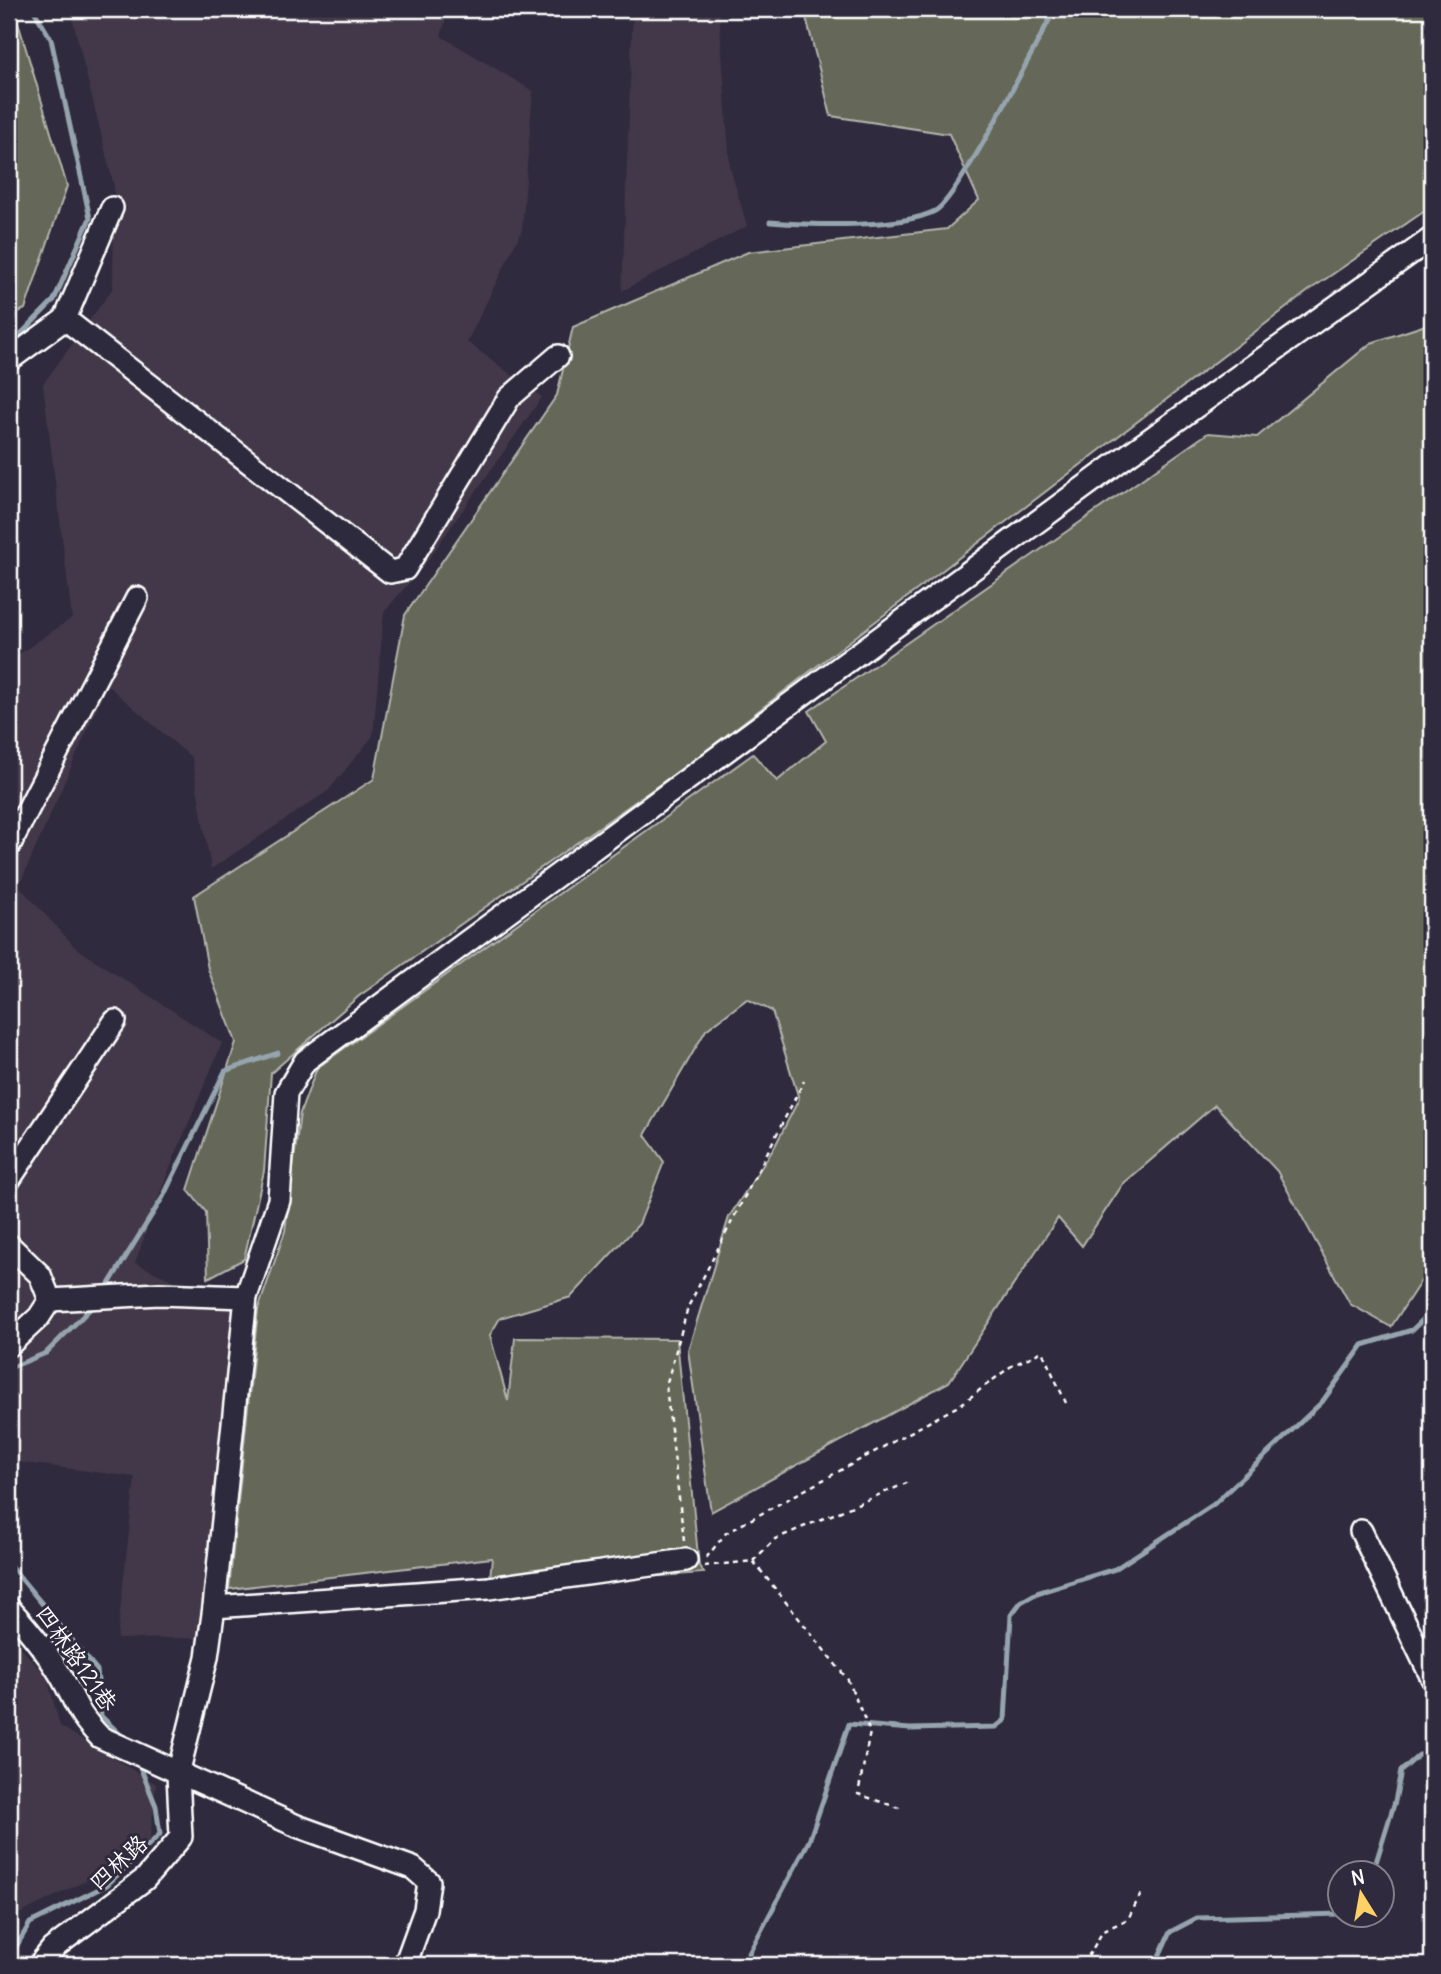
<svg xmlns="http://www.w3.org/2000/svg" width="1441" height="1974" viewBox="0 0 1441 1974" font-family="Delius,'LXGW WenKai TC',sans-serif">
<rect width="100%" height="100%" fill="#2f2a3d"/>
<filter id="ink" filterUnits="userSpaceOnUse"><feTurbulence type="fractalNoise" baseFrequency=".0143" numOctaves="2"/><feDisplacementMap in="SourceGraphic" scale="14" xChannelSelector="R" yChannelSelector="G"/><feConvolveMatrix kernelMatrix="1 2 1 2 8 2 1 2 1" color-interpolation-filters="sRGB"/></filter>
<g filter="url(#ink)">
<g fill="#433948">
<path d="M70,9H449L441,36L533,91L522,230L467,342L542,397L423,567L384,612L373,736L328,791L211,869L192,758L107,685L19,886L76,948L222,1043L164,1182L135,1263L236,1310L203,1638L117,1639L135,1477L9,1461V661L72,618L43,384L113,288L114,186Z"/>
<path d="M633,9L719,11L730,167L747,226L622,291Z"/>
<path d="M9,1635L47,1677L60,1726L156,1784L149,1849L13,1917L9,1933Z"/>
</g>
<g fill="#656859" stroke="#b2b4ac" stroke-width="2">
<path d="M9,9H14L67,186L25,309L9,317Z"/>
<path d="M804,9H1432V206L1311,289L690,763L359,996L271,1073L264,1171L244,1259L208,1278L206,1212L188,1190L236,1042L208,969L194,896L374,779L405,615L557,395L573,327L748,252L947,229L979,200L949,134L831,116Z"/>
<path d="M1432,323V1264L1391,1327L1350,1304L1277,1171L1215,1105L1123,1184L1082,1246L1058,1218L949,1382L711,1512L688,1350L729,1217L774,1148L799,1099L772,1011L747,999L706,1030L645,1135L664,1162L639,1224L571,1297L500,1318L490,1335L508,1401L515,1338L677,1339L699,1566L704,1573L489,1588L492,1558L229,1589L258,1310L285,1231L300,1113L317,1068L753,754L777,781L826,741L809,711L1208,433L1257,437L1371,343Z"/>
</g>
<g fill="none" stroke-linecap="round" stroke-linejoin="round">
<g stroke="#95a4ae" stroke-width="5">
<path d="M770,222C810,225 900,229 935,211C959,198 1037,42 1055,9"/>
<path d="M9,342L18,337L54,300L90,218L51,39L33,9"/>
<path d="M104,1292L163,1197L225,1071L278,1053"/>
<path d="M9,1373L12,1367L46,1353L96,1303"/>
<path d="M9,1564L97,1670L101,1716L125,1739"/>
<path d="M1373,1872L1395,1801L1401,1771L1419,1755L1432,1754"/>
<path d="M9,1959L30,1923L107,1885L160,1834L156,1806L138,1762"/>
<path d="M747,1965L746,1959L809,1841L849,1724L910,1729L996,1727L1005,1720L1011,1615L1021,1602L1037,1593L1115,1569L1214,1504L1322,1402L1363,1345L1412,1330L1432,1311"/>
<path d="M1155,1965L1170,1932L1197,1918L1340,1914"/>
</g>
<defs>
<g id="minor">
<path d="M65,319L390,572L405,569L509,398L558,356"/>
<path d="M9,360L65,319L112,208"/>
<path d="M9,846L137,598"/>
<path d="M9,1180L115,1021"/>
<path d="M9,1245L40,1275L50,1300L39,1317L9,1345"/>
<path d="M50,1300L159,1294L246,1297"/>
<path d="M1361,1531L1432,1678"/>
<path d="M214,1607L489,1588L686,1560"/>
<path d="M9,1608C30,1631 50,1655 65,1683C78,1708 79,1715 100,1737L297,1826L413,1868L429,1882L425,1910L405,1965"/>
<path d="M39,1965L52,1949L145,1879L181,1837L178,1774L207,1657L214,1607L246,1297L279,1200L286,1093L305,1061L1121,460L1432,238"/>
</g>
</defs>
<use href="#minor" stroke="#fff" stroke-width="26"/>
<g stroke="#fff" stroke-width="2.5" stroke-dasharray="5 5" stroke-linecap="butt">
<path d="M684,1541L666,1386L688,1307L804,1081"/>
<path d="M706,1558L726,1533L960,1405L1010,1367L1042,1351L1066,1403"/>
<path d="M753,1561L775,1539L909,1482"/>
<path d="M704,1566L753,1561L848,1680L870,1732L858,1794L902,1809"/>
<path d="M784,1964V1965"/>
<path d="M1083,1965L1103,1931L1128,1919L1143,1890"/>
</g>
<use href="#minor" stroke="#2f2a3d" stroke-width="21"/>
</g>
</g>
<g text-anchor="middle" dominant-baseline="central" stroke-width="6" stroke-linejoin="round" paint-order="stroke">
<g font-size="23" fill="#fff" stroke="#2f2a3d">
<text transform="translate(77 1658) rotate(55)">四林路121巷</text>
<text transform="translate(118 1862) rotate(-42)">四林路</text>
</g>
</g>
<rect width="1441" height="1974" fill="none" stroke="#2f2a3d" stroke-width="35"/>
<rect x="18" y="18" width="1406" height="1939" fill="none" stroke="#fff" stroke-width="2.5" filter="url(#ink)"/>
<g transform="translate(1361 1894) rotate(349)"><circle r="33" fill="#2f2a3d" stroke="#827f8b" stroke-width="2"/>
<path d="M0-5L12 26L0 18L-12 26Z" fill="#ffd166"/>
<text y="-10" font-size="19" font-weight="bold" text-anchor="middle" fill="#ffffff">N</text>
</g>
</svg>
